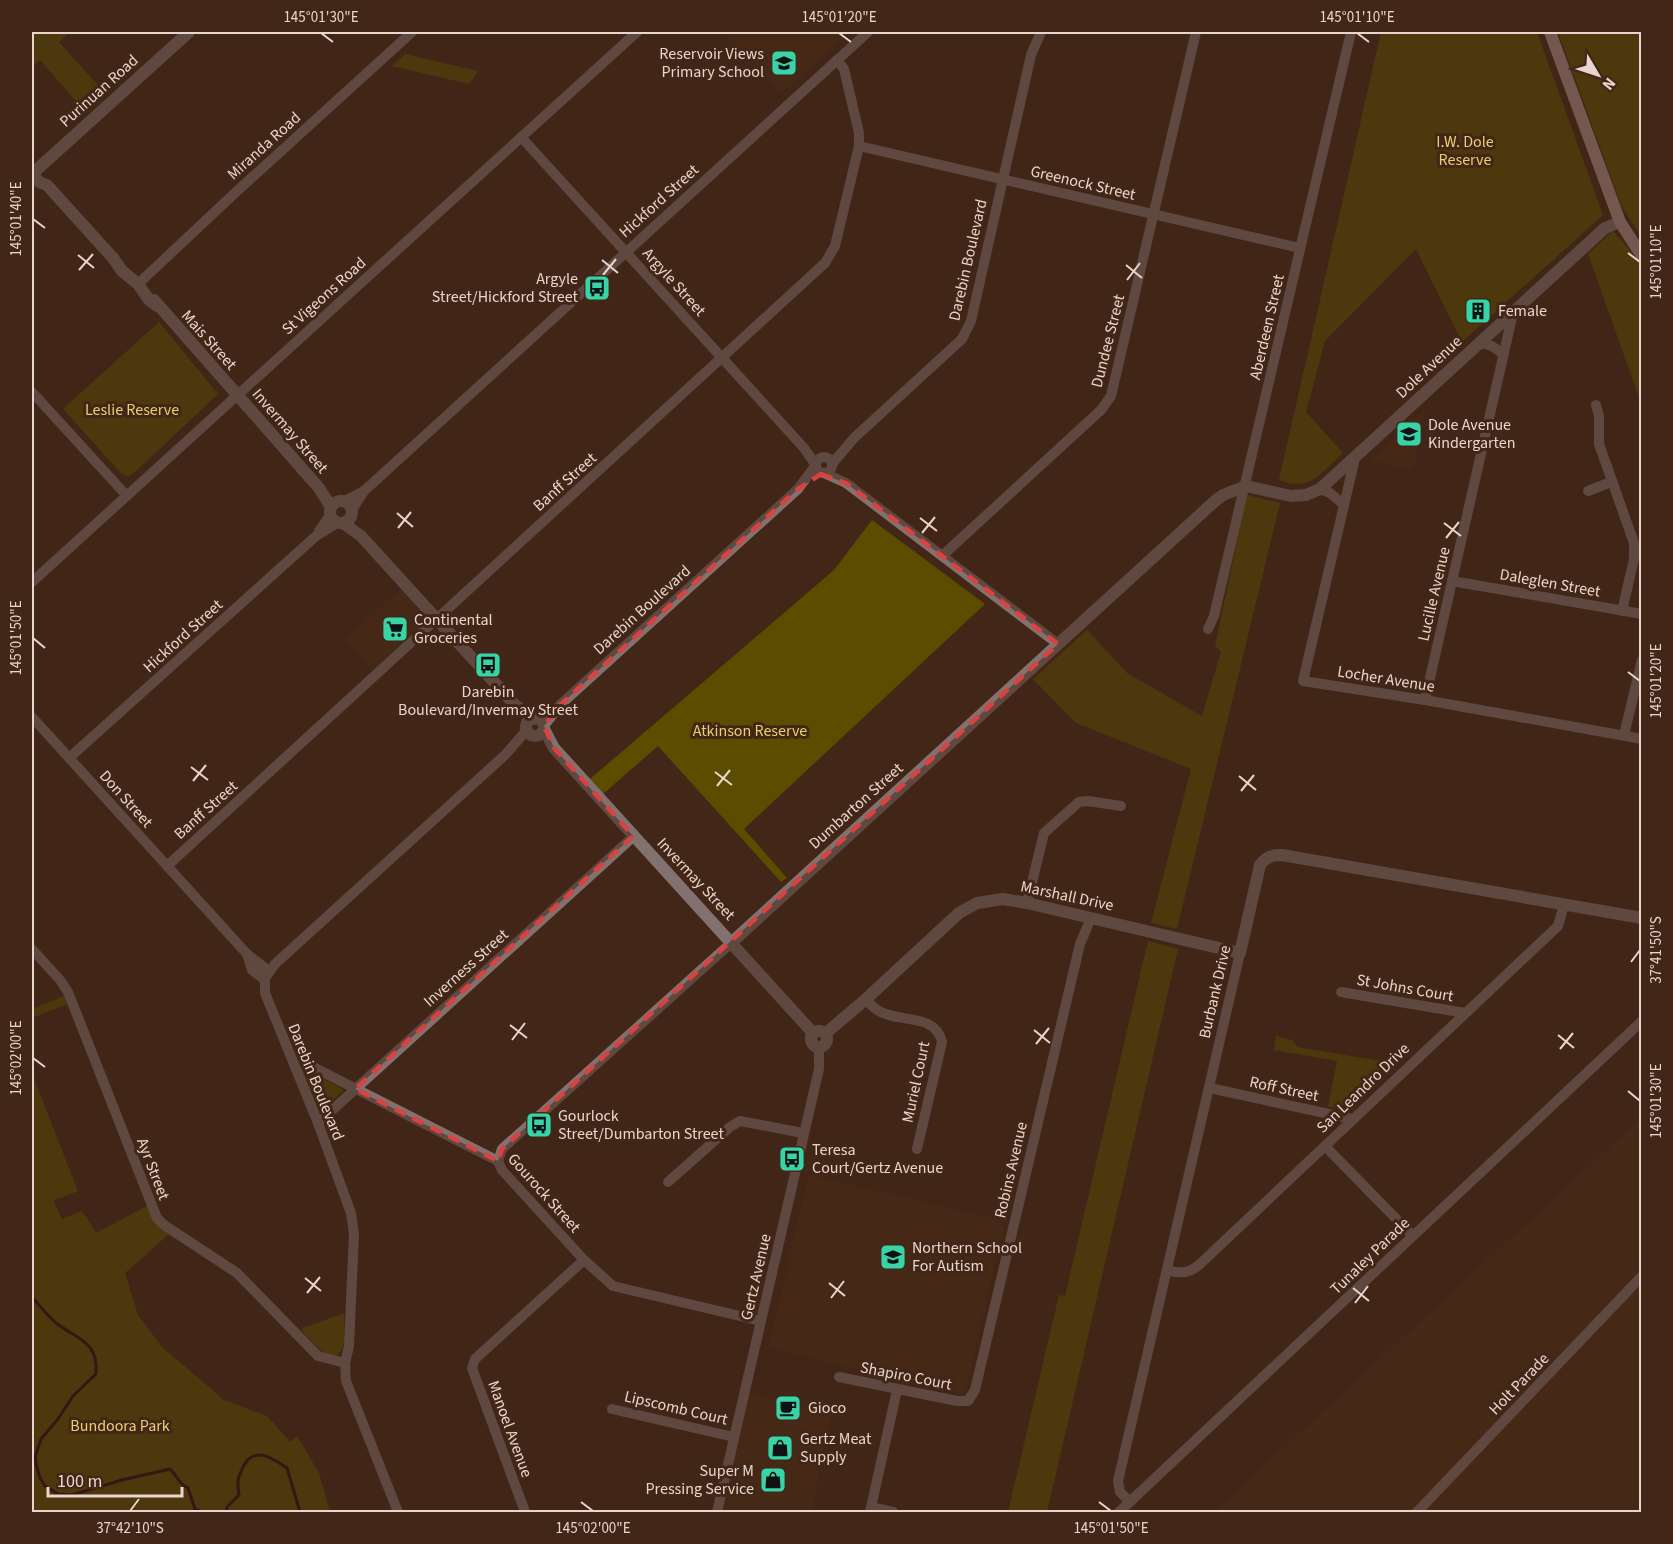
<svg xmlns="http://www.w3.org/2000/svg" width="1673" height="1544" viewBox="0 0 1673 1544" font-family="'Source Sans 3',sans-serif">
<rect width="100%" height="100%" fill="#422617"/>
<g fill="#4c2a17">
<path d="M725,32H850L781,94Z"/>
<path d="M1426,409L1413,469L1370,460Z"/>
<path d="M402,588L431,619L374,671L345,640Z"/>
<path d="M1641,1118V1512H1214Z"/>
<path d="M809,1175L1005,1221L966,1389L960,1393L768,1348Z"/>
<path d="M749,1393L832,1413L811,1512H722Z"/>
</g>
<g fill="#5b4c00">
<path d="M32,32H70L59,42L103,91L83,109L40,60L32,67Z"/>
<path d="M1381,32H1537L1603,215L1462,342L1416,249L1325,341L1306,412L1343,453C1322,472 1309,493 1279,480Z"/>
<path d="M1558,32H1641V237L1621,205Z"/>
<path d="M405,54L478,71L469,84L392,66Z"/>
<path d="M1613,231L1641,263V403L1588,254Z"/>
<path d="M159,322L218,394L134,473L128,476L121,473L63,409Z"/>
<path d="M1247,495L1280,503L1177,929L1151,923L1191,769L1076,723L1033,679L1087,630L1127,673L1202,716L1221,652L1215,646Z"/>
<path d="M872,520L985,604L744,829L787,878L781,882L658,746L603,794L590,779L834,570Z"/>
<path d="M1148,941L1178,949L1047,1512H1008L1059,1295L1065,1296Z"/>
<path d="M64,996L67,1004L32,1018V1009Z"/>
<path d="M1276,1036L1292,1040L1297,1047L1392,1063L1344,1110L1328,1106L1337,1061L1274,1050Z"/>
<path d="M298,1065L344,1090L318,1114Z"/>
<path d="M32,1074L78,1191L53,1201L62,1219L82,1211L96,1233L147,1206L170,1233L125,1273L138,1315L162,1347L224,1400L267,1416L290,1442L297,1436L319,1473L330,1512H32Z"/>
<path d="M344,1313C344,1323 346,1338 342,1348C334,1370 308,1337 301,1329Z"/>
</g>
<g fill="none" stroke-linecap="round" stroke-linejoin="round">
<g stroke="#2b0212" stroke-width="3">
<path d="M32,1297C39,1305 46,1314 55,1322C75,1339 99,1340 96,1374L73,1396L58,1419L41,1439L35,1457L36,1464L40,1478L45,1486L58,1494L72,1495L122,1480L170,1469C177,1475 178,1484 188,1488L195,1509L202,1512"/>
<path d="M226,1512L227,1507L239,1495C237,1481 237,1480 243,1467C254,1445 272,1458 287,1468L300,1512"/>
</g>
<g stroke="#82716f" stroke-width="10">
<path d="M521,137L804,448L815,464"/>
<path d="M859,146L1300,248"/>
<path d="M138,284L236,192L412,32"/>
<path d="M1480,343L1492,346L1503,354"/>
<path d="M32,392L126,495"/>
<path d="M1596,405L1599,416V444L1634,543V559L1622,611"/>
<circle cx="824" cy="465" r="8"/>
<path d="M1355,458L1303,681L1425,700L1642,739"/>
<path d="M832,464L854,438L962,339L971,321L1031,55L1041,32"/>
<path d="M826,474L846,483L1058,644"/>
<path d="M1320,489L1330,493L1344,505"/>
<path d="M1588,491L1611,482"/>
<path d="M345,501L364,491L868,32"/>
<path d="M352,510L364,491"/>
<path d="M319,531L330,515"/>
<path d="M943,555L1101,410L1111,396L1196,32"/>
<path d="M1452,581L1642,614"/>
<path d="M32,582L637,32"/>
<path d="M1208,629L1214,616L1351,32"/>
<path d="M1425,700L1513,313"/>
<path d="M32,717L247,954L269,971"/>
<path d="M544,726L560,705L798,489L815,466"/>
<path d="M1624,735L1642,660"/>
<path d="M69,758L316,536L337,523"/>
<path d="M167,866L825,263L835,246L859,146V133L844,69L837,60"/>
<path d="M1027,903L1044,833L1079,802L1088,801L1121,806"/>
<path d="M32,949L60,980L68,992L157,1218L164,1225L237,1273L318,1356L345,1363"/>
<path d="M247,954L252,970L264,979"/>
<path d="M1341,992L1465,1013"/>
<path d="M866,999C869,1003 873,1007 877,1010C899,1024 935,1012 942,1042L917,1149"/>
<path d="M307,1064L498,1161L502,1170L584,1260L613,1286L761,1321"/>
<path d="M1210,1088L1352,1119"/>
<path d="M318,1123L634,836"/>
<path d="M1325,1146L1412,1235"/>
<path d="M498,1161L502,1149L731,943"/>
<path d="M668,1182L730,1127L740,1121L803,1133"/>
<path d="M1168,1271C1182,1273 1189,1274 1200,1264L1558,926L1564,905"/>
<path d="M839,1377L957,1401H968L975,1390L1080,944L1091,918"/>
<path d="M612,1409L734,1437"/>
<path d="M1130,1502L1120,1492L1118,1481L1240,953"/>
<path d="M871,1507L893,1512"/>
<path d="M398,1512L346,1381L345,1363L349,1346L354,1234L351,1213L318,1123L265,993V978L275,964L505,755L527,730"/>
<path d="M525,1512L472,1368L475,1359L584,1260"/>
<path d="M717,1512L819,1069V1047"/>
<path d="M870,1512L897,1390"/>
<path d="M1119,1512L1642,1021"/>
<path d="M1417,1512L1642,1276"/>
</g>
<g stroke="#82716f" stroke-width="12">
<path d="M154,300L319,488L331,507"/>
<path d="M157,306L149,300L138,284L122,271L113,258L47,185L39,182L32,174L189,32"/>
<circle cx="341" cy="512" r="11"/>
<path d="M343,523L361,536L514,704L534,719"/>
<circle cx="535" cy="727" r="9"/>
<path d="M544,729L554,748L813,1033"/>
<path d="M731,943L1215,501L1223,495L1246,486L1291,496L1306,495L1320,489L1605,228L1620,222"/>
<circle cx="819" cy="1039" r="8"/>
<path d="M826,1033L866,999L959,913L977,903L1003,899L1027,903L1240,953L1260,865C1266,857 1271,855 1282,855L1642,918"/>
</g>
<path stroke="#b29693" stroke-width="12" d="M1550,32L1620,222L1642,256"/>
</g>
<path d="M0 0H1673V1544H0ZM821,474L846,483L1058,644L502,1149L498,1161L355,1089L633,836L554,748L544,726L560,705L798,489Z" fill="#422617" fill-opacity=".55" fill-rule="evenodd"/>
<path fill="none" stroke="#d94241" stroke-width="4.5" stroke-dasharray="12 8" stroke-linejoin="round" d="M821,474L846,483L1058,644L502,1149L498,1161L355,1089L633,836L554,748L544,726L560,705L798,489Z"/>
<path fill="none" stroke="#e8d5cc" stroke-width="2" d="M321,33L333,42M839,33L851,42M1357,33L1369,42M33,219L45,228M1628,253L1640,262M78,255L94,268M602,260L618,273M1126,265L1142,278M79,270L93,254M603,275L616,259M1127,280L1140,263M397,513L413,527M920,518L937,531M1444,523L1461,536M398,528L411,512M922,533L935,517M1446,538L1459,522M33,638L45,648M1628,672L1640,681M191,767L208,780M715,772L732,785M1239,776L1256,790M193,781L206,765M717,786L730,770M1241,791L1254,775M1631,962L1640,950M510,1025L527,1038M1034,1030L1050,1043M1558,1035L1574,1048M512,1040L525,1023M1036,1044L1049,1028M1560,1049L1573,1033M33,1058L45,1067M1628,1091L1640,1101M305,1278L321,1291M829,1283L845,1296M1353,1288L1369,1301M307,1293L320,1277M831,1298L844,1281M1355,1303L1368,1286M581,1502L593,1511M1099,1502L1111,1511M130,1511L139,1499"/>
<defs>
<symbol id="school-square" viewBox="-11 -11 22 22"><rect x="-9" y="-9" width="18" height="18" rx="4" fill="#36d4a7" stroke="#422617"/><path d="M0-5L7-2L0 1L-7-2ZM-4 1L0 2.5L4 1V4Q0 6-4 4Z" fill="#111"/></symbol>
<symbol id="bus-square" viewBox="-11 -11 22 22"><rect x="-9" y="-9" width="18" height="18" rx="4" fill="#36d4a7" stroke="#422617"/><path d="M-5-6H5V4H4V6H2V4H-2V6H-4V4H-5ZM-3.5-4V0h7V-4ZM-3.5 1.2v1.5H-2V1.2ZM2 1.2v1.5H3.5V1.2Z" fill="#111"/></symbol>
<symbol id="building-square" viewBox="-11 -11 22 22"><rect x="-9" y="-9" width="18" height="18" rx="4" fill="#36d4a7" stroke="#422617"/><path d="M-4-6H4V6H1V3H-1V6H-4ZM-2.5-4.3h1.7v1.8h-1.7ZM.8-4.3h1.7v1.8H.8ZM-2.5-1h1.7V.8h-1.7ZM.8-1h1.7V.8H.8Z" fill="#111"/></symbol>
<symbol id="supermarket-square" viewBox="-11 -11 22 22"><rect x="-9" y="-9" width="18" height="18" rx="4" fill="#36d4a7" stroke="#422617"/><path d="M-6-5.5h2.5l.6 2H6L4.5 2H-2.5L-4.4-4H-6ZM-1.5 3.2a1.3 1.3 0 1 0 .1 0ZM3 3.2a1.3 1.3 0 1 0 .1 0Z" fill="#111"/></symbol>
<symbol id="cafe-square" viewBox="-11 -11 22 22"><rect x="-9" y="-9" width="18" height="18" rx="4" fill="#36d4a7" stroke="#422617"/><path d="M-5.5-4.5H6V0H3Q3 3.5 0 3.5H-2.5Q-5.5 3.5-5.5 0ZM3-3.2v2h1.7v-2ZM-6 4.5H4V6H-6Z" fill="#111"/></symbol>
<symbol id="shop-square" viewBox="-11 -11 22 22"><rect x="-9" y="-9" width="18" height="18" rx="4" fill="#36d4a7" stroke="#422617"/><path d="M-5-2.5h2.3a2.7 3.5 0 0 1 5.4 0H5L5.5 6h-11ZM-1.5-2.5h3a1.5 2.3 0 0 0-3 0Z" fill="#111"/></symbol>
</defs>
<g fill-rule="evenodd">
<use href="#school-square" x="769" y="48" width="30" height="30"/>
<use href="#bus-square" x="582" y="273" width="30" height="30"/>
<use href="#building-square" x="1463" y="296" width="30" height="30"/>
<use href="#school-square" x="1394" y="419" width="30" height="30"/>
<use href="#supermarket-square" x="380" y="614" width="30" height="30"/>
<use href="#bus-square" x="473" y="650" width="30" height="30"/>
<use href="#bus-square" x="524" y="1110" width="30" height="30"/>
<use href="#bus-square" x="777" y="1144" width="30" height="30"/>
<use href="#school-square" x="878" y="1242" width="30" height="30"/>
<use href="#cafe-square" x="773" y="1393" width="30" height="30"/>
<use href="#shop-square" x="765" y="1433" width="30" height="30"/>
<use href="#shop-square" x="758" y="1465" width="30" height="30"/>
</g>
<g text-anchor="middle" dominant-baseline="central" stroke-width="6" stroke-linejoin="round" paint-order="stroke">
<g font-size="16" fill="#e8d5cc" stroke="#422617" text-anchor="start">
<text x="764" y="54" text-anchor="end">Reservoir Views<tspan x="764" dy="18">Primary School</tspan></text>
<text x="578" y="279" text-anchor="end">Argyle<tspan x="578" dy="18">Street/Hickford Street</tspan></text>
<text x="1498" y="311">Female</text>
<text x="1428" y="425">Dole Avenue<tspan x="1428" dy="18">Kindergarten</tspan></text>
<text x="414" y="620">Continental<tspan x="414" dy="18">Groceries</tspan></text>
<text x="488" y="692" text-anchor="middle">Darebin<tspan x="488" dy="18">Boulevard/Invermay Street</tspan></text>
<text x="558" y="1116">Gourlock<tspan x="558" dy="18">Street/Dumbarton Street</tspan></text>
<text x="812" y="1150">Teresa<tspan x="812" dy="18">Court/Gertz Avenue</tspan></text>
<text x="912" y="1248">Northern School<tspan x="912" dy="18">For Autism</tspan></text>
<text x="808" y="1408">Gioco</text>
<text x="800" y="1439">Gertz Meat<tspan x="800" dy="18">Supply</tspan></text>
<text x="754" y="1471" text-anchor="end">Super M<tspan x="754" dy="18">Pressing Service</tspan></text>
</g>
<g font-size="16" fill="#e8d5cc" stroke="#422617">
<text transform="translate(99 91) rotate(-42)">Purinuan Road</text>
<text transform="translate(264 146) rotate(-42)">Miranda Road</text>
<text transform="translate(1083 183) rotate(13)">Greenock Street</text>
<text transform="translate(659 201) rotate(-42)">Hickford Street</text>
<text transform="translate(968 260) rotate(-77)">Darebin Boulevard</text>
<text transform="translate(674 282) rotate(48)">Argyle Street</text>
<text transform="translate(324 296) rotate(-42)">St Vigeons Road</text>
<text transform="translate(1267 327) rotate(-77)">Aberdeen Street</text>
<text transform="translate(209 340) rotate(48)">Mais Street</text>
<text transform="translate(1108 341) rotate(-76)">Dundee Street</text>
<text transform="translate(1429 367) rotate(-43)">Dole Avenue</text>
<text transform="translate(290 431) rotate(49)">Invermay Street</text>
<text transform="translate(565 482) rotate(-42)">Banff Street</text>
<text transform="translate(1550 583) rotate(10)">Daleglen Street</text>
<text transform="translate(1434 594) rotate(-77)">Lucille Avenue</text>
<text transform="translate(642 610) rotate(-42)">Darebin Boulevard</text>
<text transform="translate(183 636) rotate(-42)">Hickford Street</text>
<text transform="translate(1386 679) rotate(9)">Locher Avenue</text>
<text transform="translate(126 799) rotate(48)">Don Street</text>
<text transform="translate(856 806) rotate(-42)">Dumbarton Street</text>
<text transform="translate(206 810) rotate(-42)">Banff Street</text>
<text transform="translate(696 879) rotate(47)">Invermay Street</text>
<text transform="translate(1067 896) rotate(12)">Marshall Drive</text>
<text transform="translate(466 968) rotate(-42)">Inverness Street</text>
<text transform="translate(1405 988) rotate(10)">St Johns Court</text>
<text transform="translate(1215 992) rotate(-77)">Burbank Drive</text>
<text transform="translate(316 1082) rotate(68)">Darebin Boulevard</text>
<text transform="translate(916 1082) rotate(-78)">Muriel Court</text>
<text transform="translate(1363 1088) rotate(-44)">San Leandro Drive</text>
<text transform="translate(1284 1089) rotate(12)">Roff Street</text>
<text transform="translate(153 1169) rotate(69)">Ayr Street</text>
<text transform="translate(1011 1170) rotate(-77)">Robins Avenue</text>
<text transform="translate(544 1193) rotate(48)">Gourock Street</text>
<text transform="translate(1370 1256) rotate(-44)">Tunaley Parade</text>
<text transform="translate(756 1277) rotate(-77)">Gertz Avenue</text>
<text transform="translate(906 1376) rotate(11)">Shapiro Court</text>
<text transform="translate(1519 1384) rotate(-46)">Holt Parade</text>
<text transform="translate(676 1408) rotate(13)">Lipscomb Court</text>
<text transform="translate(510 1429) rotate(70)">Manoel Avenue</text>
</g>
<g font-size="16" fill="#e6d070" stroke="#422617">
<text x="1465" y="142">I.W. Dole<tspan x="1465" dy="18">Reserve</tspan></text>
<text x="132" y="410">Leslie Reserve</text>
<text x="750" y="731">Atkinson Reserve</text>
<text x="120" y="1426">Bundoora Park</text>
</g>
</g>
<rect width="1673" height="1544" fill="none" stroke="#422617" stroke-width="66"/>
<g transform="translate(1598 75) rotate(129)" stroke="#422617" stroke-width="4.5" paint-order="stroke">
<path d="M0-4.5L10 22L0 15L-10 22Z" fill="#e8d5cc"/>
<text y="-9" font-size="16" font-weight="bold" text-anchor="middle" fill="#e8d5cc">N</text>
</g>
<path d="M48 1487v9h134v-9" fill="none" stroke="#e8d5cc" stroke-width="3"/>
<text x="57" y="1487" font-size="18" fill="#e8d5cc" stroke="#422617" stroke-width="4.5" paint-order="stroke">100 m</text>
<rect x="33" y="33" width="1607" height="1478" fill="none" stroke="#e8d5cc" stroke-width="2"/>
<g font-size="15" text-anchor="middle" fill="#e8d5cc">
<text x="321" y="22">145°01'30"E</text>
<text x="839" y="22">145°01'20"E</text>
<text x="1357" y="22">145°01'10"E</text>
<text transform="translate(16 219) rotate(-90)" y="5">145°01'40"E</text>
<text transform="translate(1656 262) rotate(-90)" y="5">145°01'10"E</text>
<text transform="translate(16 638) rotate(-90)" y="5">145°01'50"E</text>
<text transform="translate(1656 681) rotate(-90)" y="5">145°01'20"E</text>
<text transform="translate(1656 950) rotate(-90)" y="5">37°41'50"S</text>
<text transform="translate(16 1058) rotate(-90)" y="5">145°02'00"E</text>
<text transform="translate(1656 1101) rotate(-90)" y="5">145°01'30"E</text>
<text x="130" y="1533">37°42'10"S</text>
<text x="593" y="1533">145°02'00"E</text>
<text x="1111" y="1533">145°01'50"E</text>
</g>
</svg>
